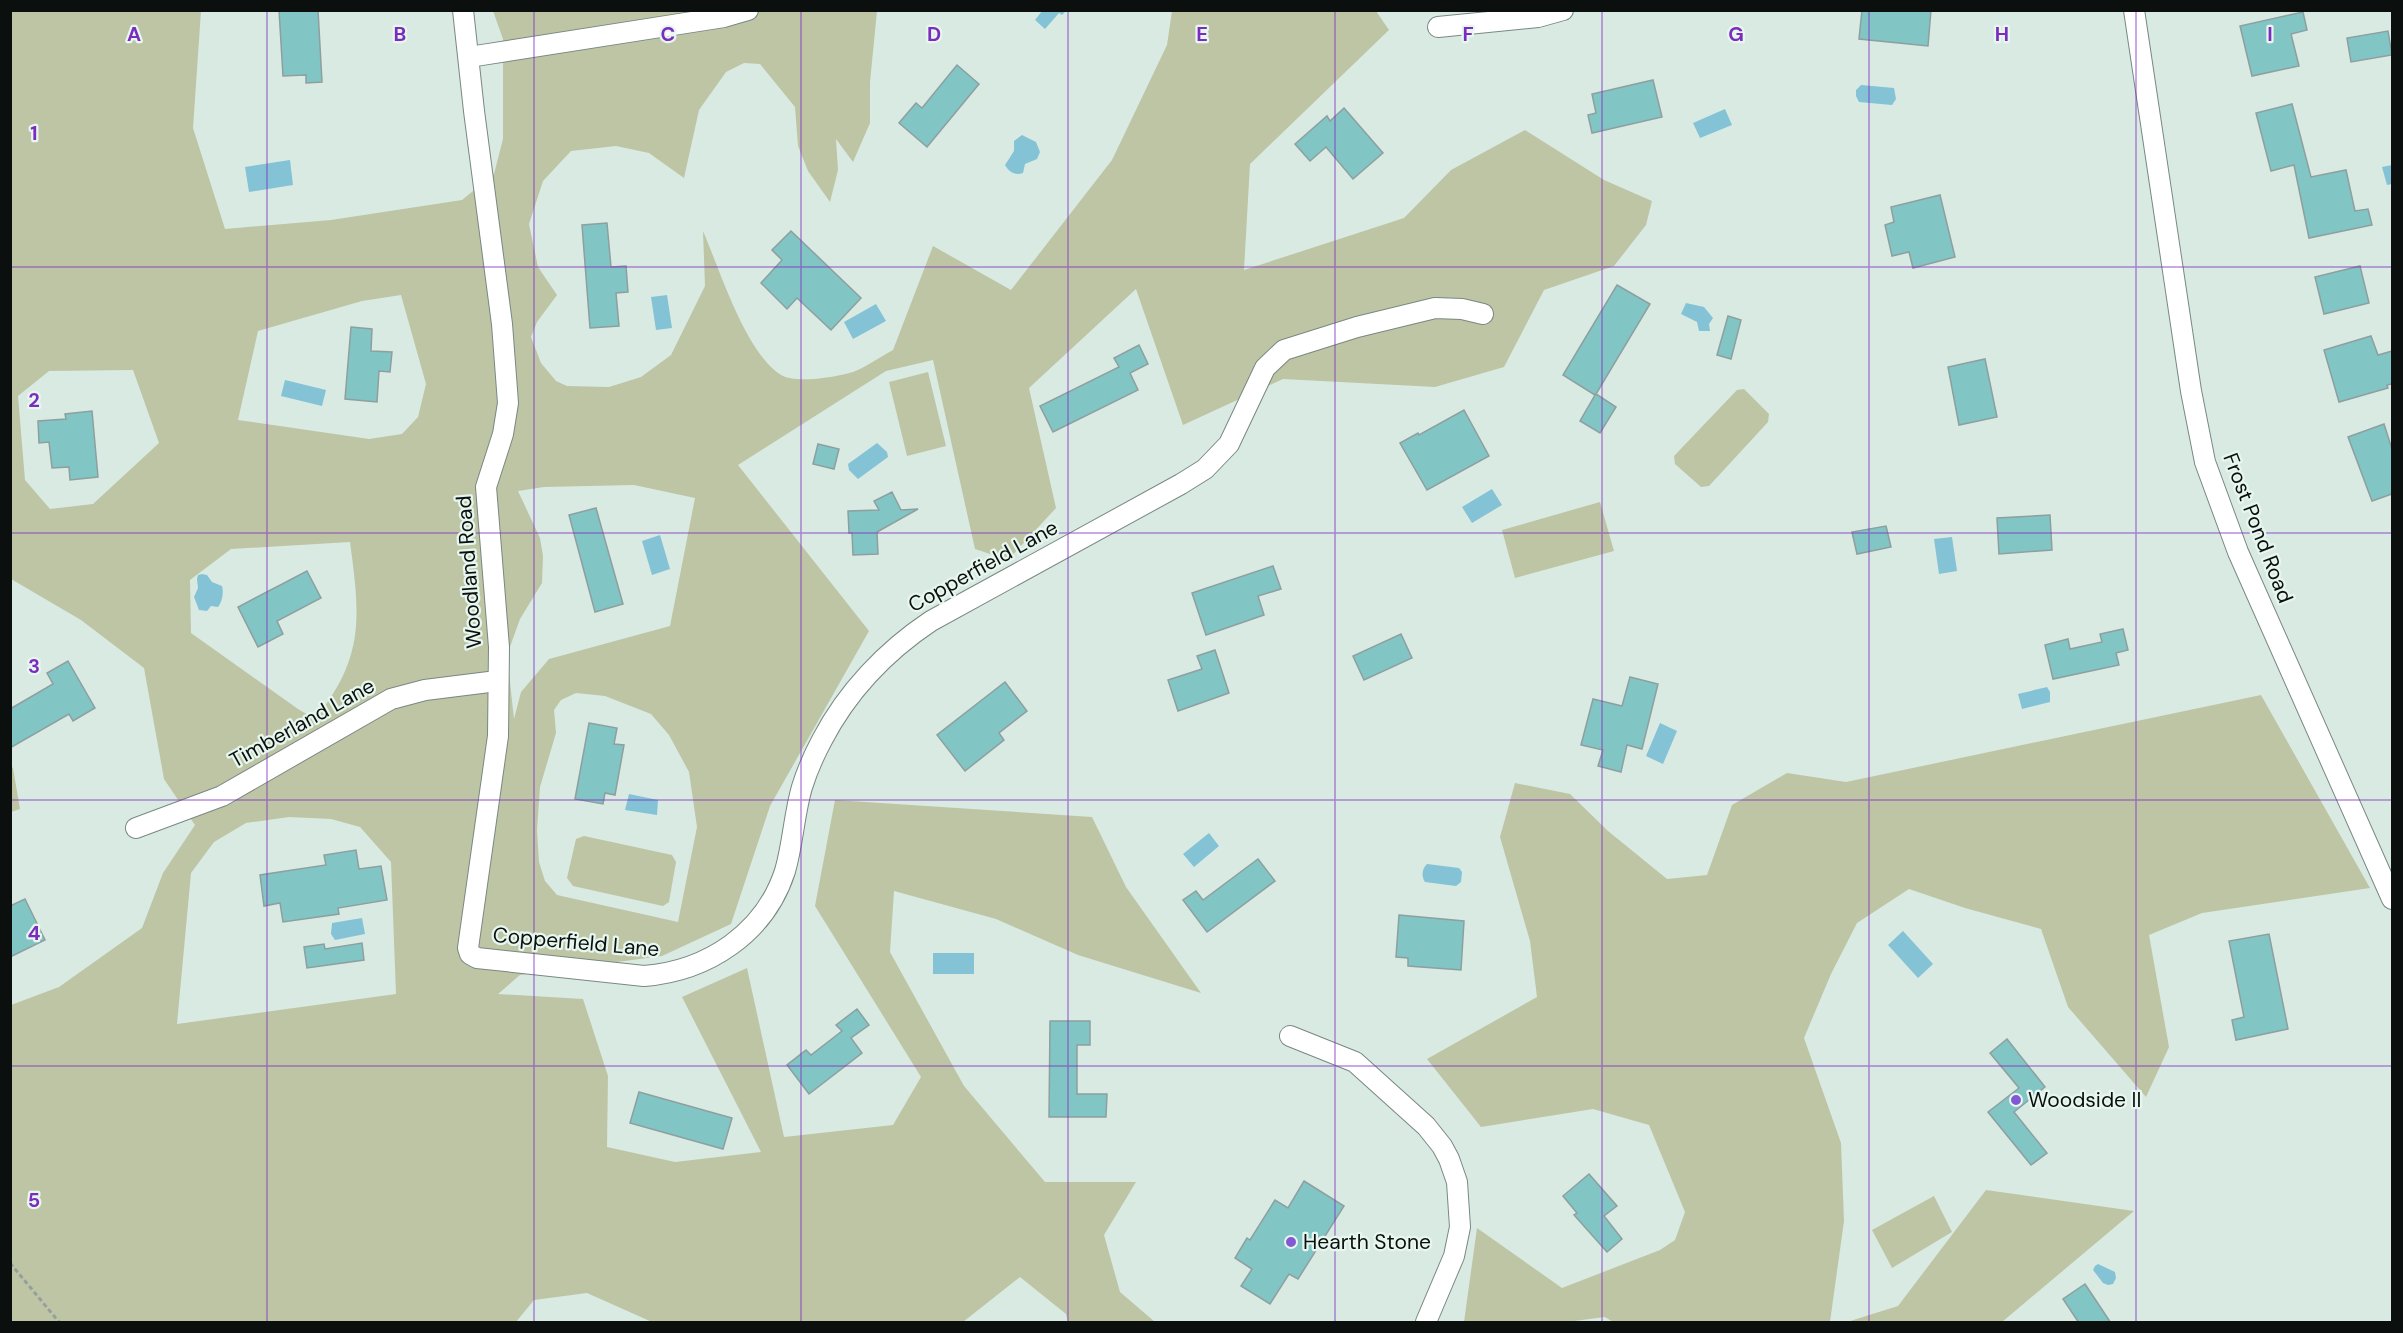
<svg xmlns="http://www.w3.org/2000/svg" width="2403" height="1333" viewBox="0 0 2403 1333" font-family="'DM Sans',sans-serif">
<rect width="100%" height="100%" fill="#d9eae3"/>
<g fill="#bec5a5" fill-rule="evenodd">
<path d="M11,11H201L193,128L225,229L331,220L462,200L494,174L503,139V39L493,11H877L870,82V123L853,162L836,139L838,170L830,202L808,171L798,146L795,107L760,64L744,63L726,72L699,110L684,178L649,153L616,146L571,151L543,181L529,224L538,267L557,295L537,322L531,337L541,363L556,381L567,386L609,387L641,377L671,355L705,286L703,231C720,270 745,352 781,375C796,384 836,377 853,372C866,367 880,357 893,350L933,246L1011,290L1112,160L1167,45L1172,11H1376L1389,30L1250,164L1244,270L1404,218L1451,170L1525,130L1604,180L1652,201L1646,225L1614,266L1544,290L1504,367L1435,387L1283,379L1183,425L1136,289L1029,388L1056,508L1008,560L975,549L933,360L886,371L738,465L869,631L770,806L731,924L662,956L520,975L498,994L583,999L608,1076L607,1147L675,1162L761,1152L682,997L747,968L784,1137L893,1125L921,1077L815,906L835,800L1092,817L1126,887L1201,993L1078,955L996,919L894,891L890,952L964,1086L1045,1182H1136L1104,1235L1120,1292L1155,1322H1068L1066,1314L1020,1277L963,1322H652L587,1293L534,1300L516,1322H11V1005L59,987L142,928L163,873L195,825L164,779L144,668L81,620L11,579ZM401,295L426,384L418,417L402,434L369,439L238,420L258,331L362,301ZM133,370L159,443L93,504L50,509L25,480L18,396L49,371ZM634,485L695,498L670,626L549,659L521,692L514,719L507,655L520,619L542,583L543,556L540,538L518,491L544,487ZM350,542C360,617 365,657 315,719L298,709L191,633L190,580L231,549ZM576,693L605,696L651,714L669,735L689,772L697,827L678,922L557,895L545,881L539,862L537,830L540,787L556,733L554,710L561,700ZM289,817L331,819L360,827L391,862L396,994L177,1024L191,873L214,842L246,823Z"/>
<path d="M928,372L946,446L907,456L889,382Z"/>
<path d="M1744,389L1769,414L1768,422L1709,486L1701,487L1675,464L1674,456L1737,390Z"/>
<path d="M1600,502L1614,551L1515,578L1502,530Z"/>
<path d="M2261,695L2370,888L2202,913L2149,935L2169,1047L2146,1097L2068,1007L2041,929L1965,908L1909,889L1857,923L1831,974L1804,1038L1841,1143L1844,1221L1830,1322H1613L1605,1317L1567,1322H1464L1477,1228L1562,1288L1660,1250L1675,1240L1685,1212L1649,1125L1593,1109L1481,1127L1427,1059L1537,997L1530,941L1500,837L1515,783L1570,794L1608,831L1667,879L1707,875L1732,805L1787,773L1846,782Z"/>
<path d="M10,766L13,768L20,809L11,812Z"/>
<path d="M584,836L672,855L676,862L669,902L663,906L573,886L567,878L576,839Z"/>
<path d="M1986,1190L2134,1211L2002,1322H1847L1898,1306Z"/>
<path d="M1934,1196L1952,1232L1892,1268L1872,1230Z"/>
</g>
<g fill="#84c2d6">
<path d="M1042,11V10L1066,11L1062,15L1059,13L1045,29L1035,20Z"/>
<path d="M1861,85L1894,88L1896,99L1892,105L1859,102L1856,96V90Z"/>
<path d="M1725,109L1732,125L1700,138L1693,123Z"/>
<path d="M1022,135L1036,142L1040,152L1037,159L1025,164L1023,173C1015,176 1009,172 1005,165L1014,151V141Z"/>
<path d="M290,160L293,185L249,192L245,167Z"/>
<path d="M2392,165V184L2387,185L2382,167Z"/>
<path d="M667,295L672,328L656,330L651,297Z"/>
<path d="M1686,303L1704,307L1713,318L1709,324L1710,331H1699L1697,322L1681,314Z"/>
<path d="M876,304L886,321L853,339L844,322Z"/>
<path d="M285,380L326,390L322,406L281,396Z"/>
<path d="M877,443L887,452L888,457L858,479L849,470L848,464Z"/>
<path d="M1492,489L1502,505L1472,523L1462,507Z"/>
<path d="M660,535L670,569L652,575L642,541Z"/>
<path d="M1952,537L1957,571L1939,574L1934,539Z"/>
<path d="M202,574L207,575L212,582L222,586C224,593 222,602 218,607L211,606L207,611L199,610L194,597L198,588L197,579L198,575Z"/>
<path d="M2047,687L2050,692V702L2022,709L2018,694Z"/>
<path d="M1660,723L1677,731L1663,764L1646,756Z"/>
<path d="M629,794L658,800L657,815L625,810Z"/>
<path d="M1209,833L1219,846L1194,867L1183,854Z"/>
<path d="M1427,864L1459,868L1462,872L1461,882L1456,886L1425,882C1421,876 1422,869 1427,864Z"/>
<path d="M362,918L365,934L335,940L331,934L332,923Z"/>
<path d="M1903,931L1933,964L1918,978L1888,945Z"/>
<rect x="933" y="953" width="41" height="21"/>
<path d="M2098,1264L2115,1272L2116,1278L2113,1284L2108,1285L2103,1283L2093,1270L2095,1266Z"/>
</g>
<g fill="#81c5c4" stroke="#8e9f9f" stroke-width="1.5">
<path d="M279,10H318L322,82L306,83V75L283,76Z"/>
<path d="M1862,10H1931L1928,46L1859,39Z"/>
<path d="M2303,12L2307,30L2291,34L2299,66L2252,76L2240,26Z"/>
<path d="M2388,31L2392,55L2351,62L2347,38Z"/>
<path d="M957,65L979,84L927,147L899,123L916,103L922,108Z"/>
<path d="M1653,80L1662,117L1592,133L1588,115L1596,113L1592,94Z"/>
<path d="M2292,104L2311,177L2346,170L2355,211L2368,209L2372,225L2309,238L2294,165L2271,171L2256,113Z"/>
<path d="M1344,108L1383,153L1353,179L1326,147L1310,161L1295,144L1327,116L1330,121Z"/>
<path d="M1940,195L1955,257L1913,268L1909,252L1892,256L1885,225L1894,222L1891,207Z"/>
<path d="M607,223L611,267L626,266L628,292L616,293L619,326L590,328L582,225Z"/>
<path d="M791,231L861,298L831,330L797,298L787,309L761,283L782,260L772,250Z"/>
<path d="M2360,266L2369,303L2324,314L2315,277Z"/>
<path d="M1617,285L1650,304L1596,394L1616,407L1600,433L1580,421L1595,395L1563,375Z"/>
<path d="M1728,316L1741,320L1731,359L1717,355Z"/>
<path d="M351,327L372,329L371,351L392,352L390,372L379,371L377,402L345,399Z"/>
<path d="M2371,336L2378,355L2392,351V384L2387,385L2388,388L2339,402L2324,350Z"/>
<path d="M1139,345L1148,364L1130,373L1138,390L1053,432L1040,406L1119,367L1114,358Z"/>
<path d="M1985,359L1997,417L1959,425L1948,367Z"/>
<path d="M1464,410L1489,456L1427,490L1400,443L1418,433L1419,435Z"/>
<path d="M92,411L98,477L70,480L69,467L52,468L49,442L39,443L38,421L66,419L65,414Z"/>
<path d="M2384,424L2392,449V494L2372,501L2348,437Z"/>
<path d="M818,444L839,449L834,469L813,464Z"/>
<path d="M892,492L901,510L918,509L877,532L878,554L853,555L852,533H849L848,511L879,510L874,501Z"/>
<path d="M596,508L623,604L595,612L569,515Z"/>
<path d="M2050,515L2052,550L1999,554L1997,518Z"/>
<path d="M1886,526L1891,547L1857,554L1852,532Z"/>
<path d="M1273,566L1281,589L1258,596L1264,615L1206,635L1192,593Z"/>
<path d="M307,571L321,598L277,621L283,634L258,647L238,607Z"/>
<path d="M2123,629L2128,650L2116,653L2119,665L2053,679L2045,645L2068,639L2070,649L2102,642L2100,634Z"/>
<path d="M1401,634L1412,658L1364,680L1353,656Z"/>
<path d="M1215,650L1229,693L1178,711L1168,680L1202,669L1197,656Z"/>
<path d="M68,661L95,708L73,721L69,714L10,748V709L53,684L47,673Z"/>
<path d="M1630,677L1658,684L1642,749L1627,745L1621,772L1598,766L1603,750L1581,745L1593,699L1622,706Z"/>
<path d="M1005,682L1027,711L999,733L1004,740L965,771L937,735Z"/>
<path d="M589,723L617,728L614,744L624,745L615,795L605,793L603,804L575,799Z"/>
<path d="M356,850L359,869L381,866L387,900L338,908L339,914L283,922L280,903L264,906L260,875L326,865L324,855Z"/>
<path d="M1258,859L1275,881L1207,932L1183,900L1196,891L1203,900Z"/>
<path d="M25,899L45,940L10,957V906Z"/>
<path d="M1399,915L1464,921L1461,970L1408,966V958L1396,957Z"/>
<path d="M2269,934L2288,1029L2236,1040L2232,1020L2244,1017L2229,941Z"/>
<path d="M362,943L364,960L307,968L304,947L324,944L325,949Z"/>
<path d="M857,1009L869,1025L851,1038L862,1053L809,1094L787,1065L806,1050L811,1055L842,1031L836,1025Z"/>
<path d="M1050,1021H1090V1045H1077V1094H1107L1106,1117H1049Z"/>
<path d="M2007,1039L2045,1087L2014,1112L2047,1153L2031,1165L1988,1112L2019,1088L1990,1053Z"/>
<path d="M639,1092L732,1118L723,1149L630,1123Z"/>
<path d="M1589,1174L1617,1206L1604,1216L1622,1239L1607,1252L1574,1215L1577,1213L1563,1196Z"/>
<path d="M1304,1181L1344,1206L1298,1279L1289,1274L1270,1304L1241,1286L1252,1269L1235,1258L1247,1238L1250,1240L1275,1200L1288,1208Z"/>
<path d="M2085,1284L2111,1323H2079L2063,1299Z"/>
</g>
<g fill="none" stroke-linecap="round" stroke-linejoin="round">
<defs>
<g id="minor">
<path d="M463,10L474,111L502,324L508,403L503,434L486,487L499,647L498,736L468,948L470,954L477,958L644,976C708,971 765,933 785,871C793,844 794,814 802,787C807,771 814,755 822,740C847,692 886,651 931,621L1181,484L1205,469L1229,444L1265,368L1284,350L1357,327L1435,308L1462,309L1483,314"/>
<path d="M2134,10L2191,391L2205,462L2238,552L2392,899"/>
<path d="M1438,27L1538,17L1563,10"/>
<path d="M469,57L724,17L748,10"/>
<path d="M136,828L222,796L391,699L425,690L497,681"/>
<path d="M1290,1036L1355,1062L1426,1126L1442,1146L1449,1159L1457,1182L1460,1227L1454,1256L1426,1322"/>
</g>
</defs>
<use href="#minor" stroke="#798882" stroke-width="22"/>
<path stroke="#93a09b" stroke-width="3" stroke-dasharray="4.5 3" stroke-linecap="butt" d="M10,1263L59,1322"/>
<use href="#minor" stroke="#fff" stroke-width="20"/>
</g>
<path fill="none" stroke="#7b2cbf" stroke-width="1.5" stroke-opacity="0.55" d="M267,10V1322M534,10V1322M801,10V1322M1068,10V1322M1335,10V1322M1602,10V1322M1869,10V1322M2136,10V1322M10,267H2392M10,533H2392M10,800H2392M10,1066H2392"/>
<g fill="#8259d3" stroke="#e7f7f0" stroke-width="2">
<circle cx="2016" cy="1100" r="6"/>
<circle cx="1291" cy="1242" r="6"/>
</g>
<g text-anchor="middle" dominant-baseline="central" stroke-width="4.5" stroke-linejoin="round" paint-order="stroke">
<g font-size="21" fill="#0b100e" stroke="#e7f7f0">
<text transform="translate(2258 528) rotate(69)">Frost Pond Road</text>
<text transform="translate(983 566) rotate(-29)">Copperfield Lane</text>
<text transform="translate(469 572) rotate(-94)">Woodland Road</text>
<text transform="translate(302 723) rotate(-29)">Timberland Lane</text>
<text transform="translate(576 942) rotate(5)">Copperfield Lane</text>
</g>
<g font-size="21" fill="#0b100e" stroke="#e7f7f0" text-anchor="start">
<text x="2028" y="1100">Woodside II</text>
<text x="1303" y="1242">Hearth Stone</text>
</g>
</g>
<g font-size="20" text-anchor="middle" font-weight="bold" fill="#7b2cbf" stroke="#e7f7f0" stroke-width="4.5" stroke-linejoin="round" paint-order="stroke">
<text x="134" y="41">A</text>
<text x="400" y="41">B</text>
<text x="668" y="41">C</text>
<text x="934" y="41">D</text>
<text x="1202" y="41">E</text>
<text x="1468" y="41">F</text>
<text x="1736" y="41">G</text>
<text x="2002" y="41">H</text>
<text x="2270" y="41">I</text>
<text x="34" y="140">1</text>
<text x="34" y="407">2</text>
<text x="34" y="673">3</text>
<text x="34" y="940">4</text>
<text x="34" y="1207">5</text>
</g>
<rect width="2403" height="1333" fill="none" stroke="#0b100e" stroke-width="24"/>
</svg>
